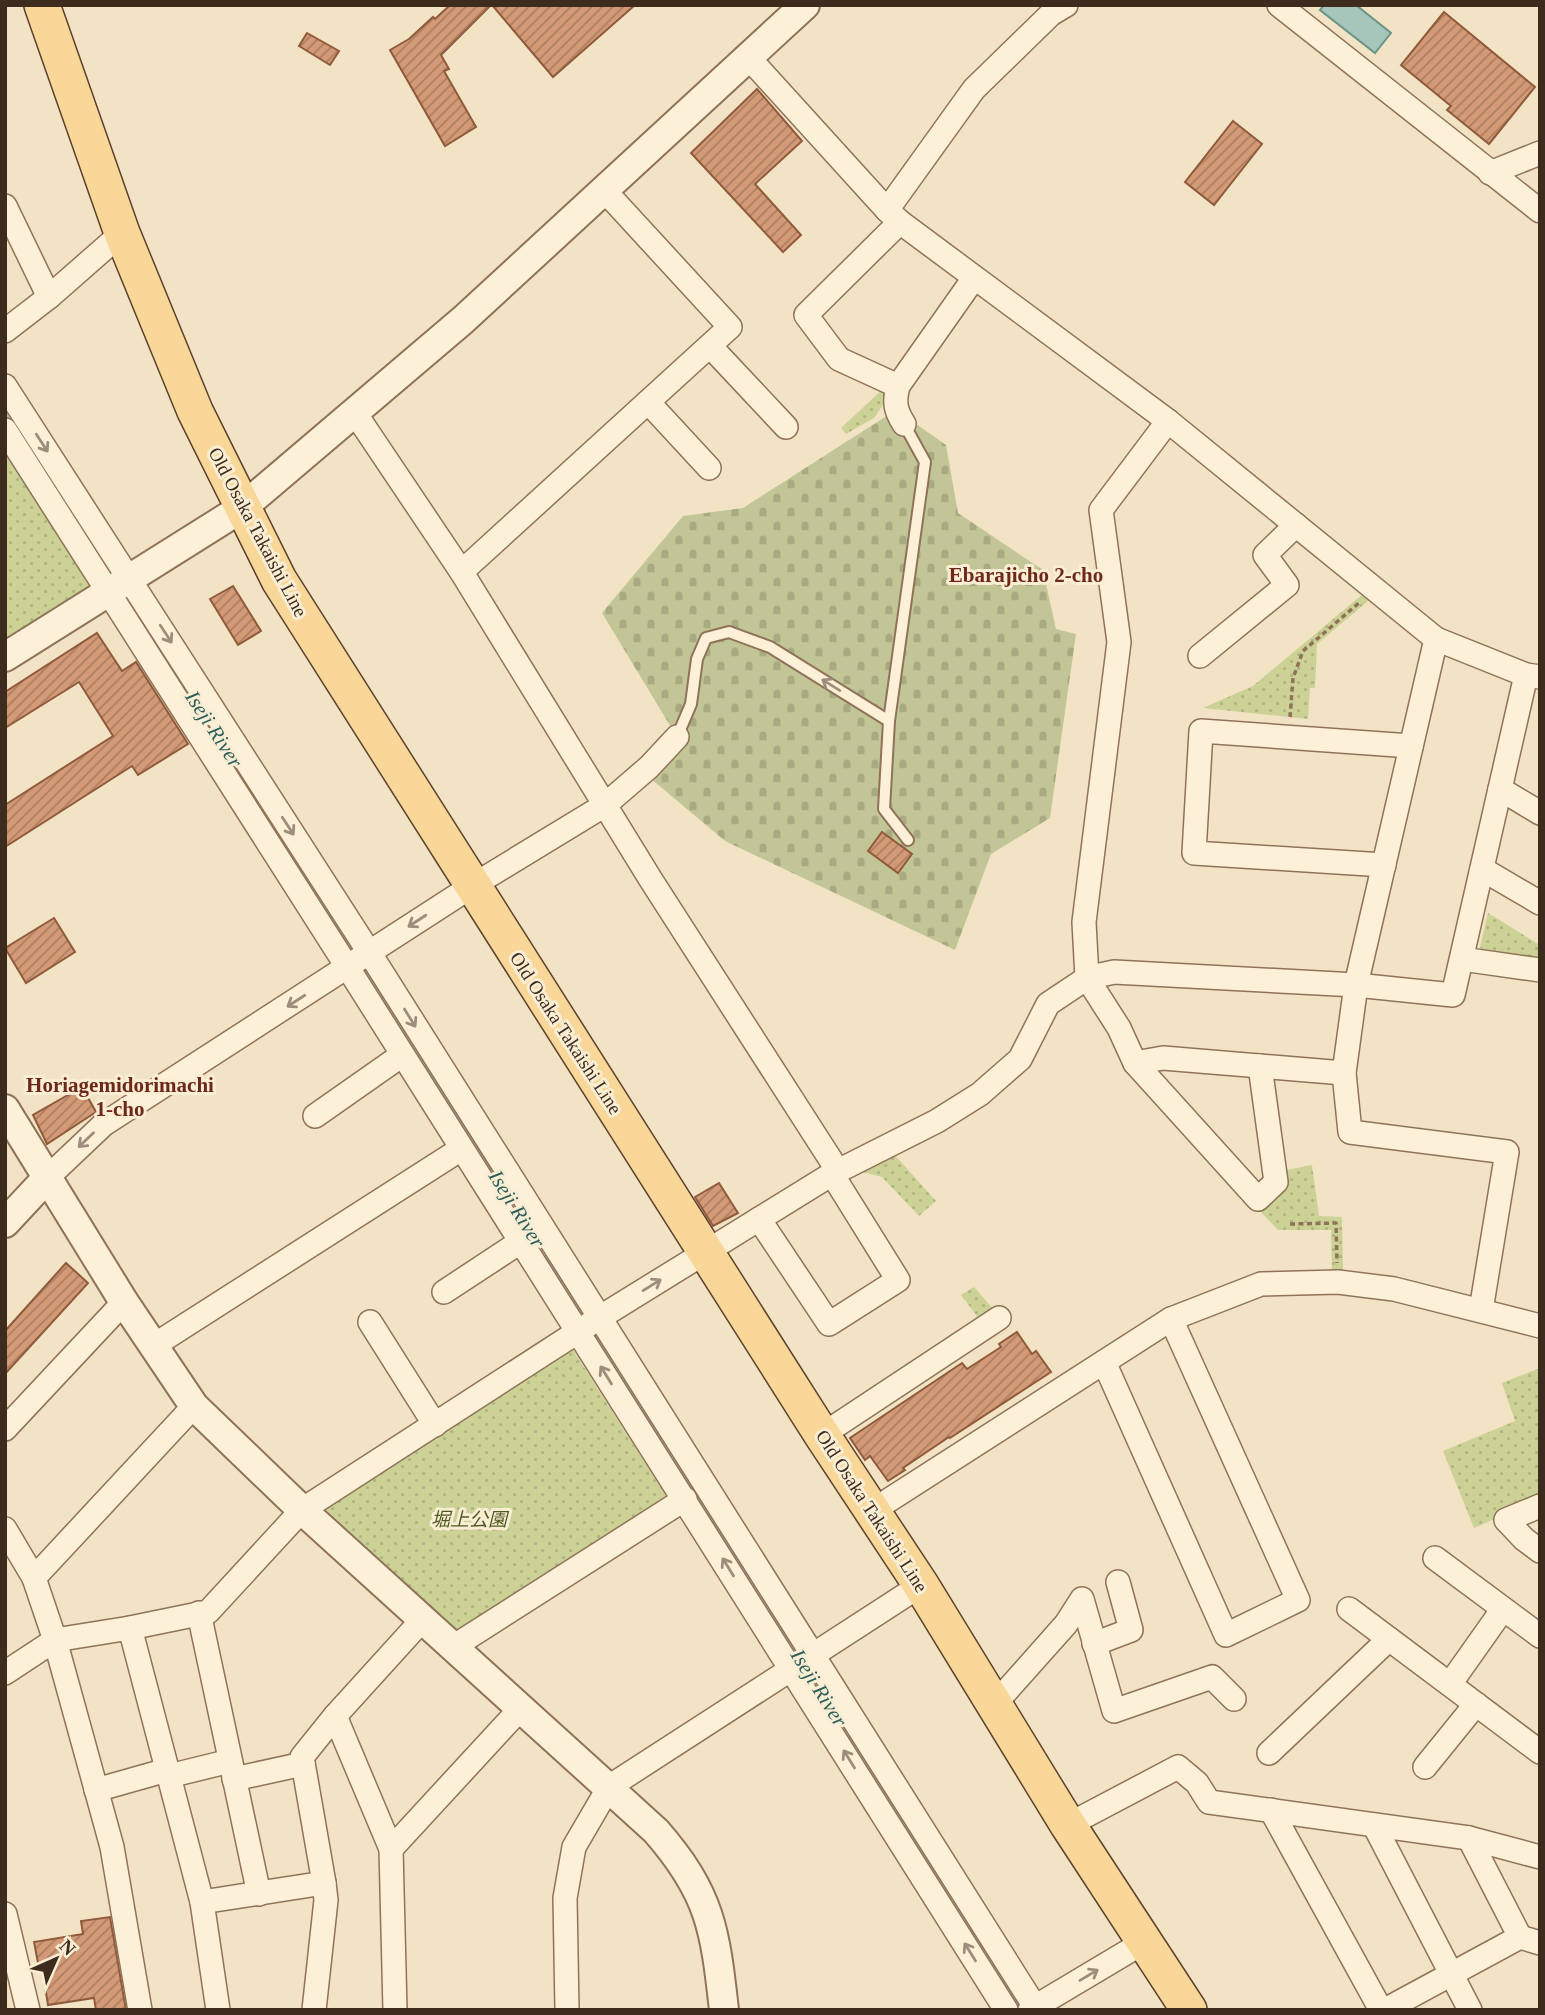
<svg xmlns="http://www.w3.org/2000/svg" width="1545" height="2015" viewBox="0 0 1545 2015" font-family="'Times New Roman','Noto Sans JP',serif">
<defs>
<pattern id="cemetery-stones" width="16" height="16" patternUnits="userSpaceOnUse" patternTransform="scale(1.75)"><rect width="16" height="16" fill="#c2c696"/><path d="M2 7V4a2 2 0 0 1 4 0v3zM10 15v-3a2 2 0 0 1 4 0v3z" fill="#a8aa81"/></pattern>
<pattern id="park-dots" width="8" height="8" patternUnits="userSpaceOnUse" patternTransform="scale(1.75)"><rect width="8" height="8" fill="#ccd196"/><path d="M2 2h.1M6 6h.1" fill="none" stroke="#b0b481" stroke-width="1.8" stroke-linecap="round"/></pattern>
<pattern id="building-hatch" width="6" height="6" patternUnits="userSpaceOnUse" patternTransform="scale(1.75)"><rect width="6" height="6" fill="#d39a77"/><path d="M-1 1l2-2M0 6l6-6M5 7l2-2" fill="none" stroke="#ac7e61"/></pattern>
</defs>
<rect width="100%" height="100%" fill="#f2e3c4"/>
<path fill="url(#cemetery-stones)" d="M896,410L946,445L958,513L1043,570L1056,629L1076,634L1050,818L991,854L955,950L725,841L650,778L677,737L602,613L683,516L743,508Z"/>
<g fill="url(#park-dots)">
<path d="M883,389L891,393L874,418L846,434L841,428Z"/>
<path d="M5,445L93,581L90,590L5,644Z"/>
<path d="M1363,594L1369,600L1317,644L1315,688H1310L1308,719L1203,708L1253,686Z"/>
<path d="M1488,913L1540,945V961L1484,954L1480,947Z"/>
<path d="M892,1152L936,1201L919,1216L882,1177L855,1170Z"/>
<path d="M1312,1165L1319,1216L1342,1217L1343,1270H1332L1331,1230H1278L1259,1210L1282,1171Z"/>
<path d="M974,1287L994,1310L979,1319L961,1295Z"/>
<path d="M573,1350L666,1496L456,1631L324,1508Z"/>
<path d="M1540,1368V1499L1474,1528L1443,1451L1515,1421L1502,1383Z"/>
</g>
<path fill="#a6c5bb" stroke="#6c9489" stroke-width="2" d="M1324,5H1356L1391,33L1375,53L1320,10Z"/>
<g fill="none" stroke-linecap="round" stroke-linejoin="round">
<g stroke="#a6c5bb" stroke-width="35">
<path d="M5,412L138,614"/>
<path d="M290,849L492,1168"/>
<path d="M556,1269L1022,2010"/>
</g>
</g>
<g fill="url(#building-hatch)" stroke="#905a3c" stroke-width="2">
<path d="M450,5H491L441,55L449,69L444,71L476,127L445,146L390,50L409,39L433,17L435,19Z"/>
<path d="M492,5H635L553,77Z"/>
<path d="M1444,12L1535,87L1489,144L1447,110L1451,106L1401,65Z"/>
<path d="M307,33L339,51L330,65L299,46Z"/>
<path d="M757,89L802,141L755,184L801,235L783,252L691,153Z"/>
<path d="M1233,121L1262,144L1214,205L1185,182Z"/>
<path d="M233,586L261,631L238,645L210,599Z"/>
<path d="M97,633L122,671L136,662L188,744L138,775L132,766L5,847V805L113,736L79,682L5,728V692Z"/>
<path d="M882,832L912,854L898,873L868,851Z"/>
<path d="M54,918L75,952L26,983L5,948Z"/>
<path d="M82,1087L96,1112L47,1144L33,1115Z"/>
<path d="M719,1183L738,1213L713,1226L695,1197Z"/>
<path d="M66,1263L88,1283L5,1374V1331Z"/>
<path d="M1017,1332L1032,1354L1036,1351L1051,1372L950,1438L949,1437L903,1468L905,1470L888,1481L870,1456L865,1460L850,1438L962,1363L967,1369L1001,1347L999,1344Z"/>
<path d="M110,1917L126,2010H96L94,1998L48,2005L42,1967L39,1968L34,1942L83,1934L81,1921Z"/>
</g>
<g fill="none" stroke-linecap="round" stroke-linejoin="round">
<defs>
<g id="service">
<path d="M904,424L925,462L889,721L884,809L908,840"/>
<path d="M677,737L691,704L697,659L706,638L729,632L770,647L889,721"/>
</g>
<g id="minor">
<path d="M1279,5L1540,211"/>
<path d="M748,57L887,210L900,222L1168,421L1436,639L1526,675L1540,677"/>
<path d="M1490,173L1540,153"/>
<path d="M5,206L49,297"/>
<path d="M887,210L974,89L1051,14L1066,5"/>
<path d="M5,331L49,297L122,233"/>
<path d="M710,346L786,427"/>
<path d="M5,386L369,952L1037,2010"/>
<path d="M898,386L839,359L806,315L900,222"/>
<path d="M648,402L709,468"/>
<path d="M355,413L461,571L651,880L838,1171"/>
<path d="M1168,421L1101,510L1119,642L1084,922L1087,978L1119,1028L1135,1063L1258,1199L1276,1182L1260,1066"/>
<path d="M904,424C895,410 894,402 898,386L974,278"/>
<path d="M5,430L348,968L1006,2010"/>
<path d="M461,571L469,565L730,327L604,190"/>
<path d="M1436,639L1356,985L1344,1073L1350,1132L1507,1152L1481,1310"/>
<path d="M1200,656L1287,585L1265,555L1296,525"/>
<path d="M1500,789L1540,813"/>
<path d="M1384,865L1194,853L1201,731L1411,746"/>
<path d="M1482,869L1540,903"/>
<path d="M1462,959L1540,970"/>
<path d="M1135,1063L1163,1058L1344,1073"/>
<path d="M315,1116L402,1055"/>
<path d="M47,1178L104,1124L472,886L605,805L649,767L677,737"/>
<path d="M759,1219L829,1324L898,1280L832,1174"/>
<path d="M444,1292L520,1242"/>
<path d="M370,1322L435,1425"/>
<path d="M153,1346L461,1149"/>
<path d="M1104,1362L1226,1635L1298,1600L1171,1319"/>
<path d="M5,1429L124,1302"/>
<path d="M822,1435L999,1318"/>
<path d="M1540,1506L1506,1520L1524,1539L1540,1551"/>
<path d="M872,1511L1171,1319L1261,1284L1338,1282L1394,1289L1540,1326"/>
<path d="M5,1529L34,1578L55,1640L112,1847L140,2010"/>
<path d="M1435,1558L1540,1636"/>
<path d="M34,1578L194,1406"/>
<path d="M1349,1609L1540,1752"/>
<path d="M199,1613L259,1894"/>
<path d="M130,1628L208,1612L302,1510L599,1318L832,1174L937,1121L980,1094L1020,1059L1048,1004L1087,978L1114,972L1356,985L1453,995L1526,675"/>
<path d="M1094,1644L1131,1630L1118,1582"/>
<path d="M453,1647L685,1499"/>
<path d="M5,1673L55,1640L130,1628L202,1902L218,2010"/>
<path d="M1450,1684L1503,1609"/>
<path d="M994,1705L1066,1624L1082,1599L1114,1711L1212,1677L1234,1699"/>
<path d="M335,1716L423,1619"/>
<path d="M1269,1753L1389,1639"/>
<path d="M1425,1767L1476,1704"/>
<path d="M169,1776L230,1761"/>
<path d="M234,1779L303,1764"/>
<path d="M96,1790L167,1770"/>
<path d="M1271,1810L1381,2010"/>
<path d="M1068,1825L1178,1767L1197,1783L1209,1802L1469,1838L1540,1857"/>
<path d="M1374,1825L1470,2010"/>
<path d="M1469,1838L1520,1937"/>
<path d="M391,1849L520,1709"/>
<path d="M202,1902L324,1883L302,1757L335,1716L391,1849L395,2010"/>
<path d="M5,1914L28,2010"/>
<path d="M314,2010L326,1900L324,1883"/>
<path d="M567,2010L565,1898L574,1847L609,1787L921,1585"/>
<path d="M1030,2010L1144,1942"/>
<path d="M1385,2010L1520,1937L1540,1943"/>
</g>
<g id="tertiary">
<path d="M5,657L242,508L463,320L805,5"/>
<path d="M5,1109L124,1302L194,1406L302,1510L656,1831C711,1894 715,1930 724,2010"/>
<path d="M5,1223L47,1178"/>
</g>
<path id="primary" d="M42,5L122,233L195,411L279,580L822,1435L921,1585L1068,1825L1189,2010"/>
</defs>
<use href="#service" stroke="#8f7358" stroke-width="14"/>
<use href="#minor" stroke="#8f7358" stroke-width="26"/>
<use href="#tertiary" stroke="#8f7358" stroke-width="32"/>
<use href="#primary" stroke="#5c412d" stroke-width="38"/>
<g stroke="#8f7358" stroke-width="3.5" stroke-dasharray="5 3.5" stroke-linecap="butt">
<path d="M1290,717L1293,678L1303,651L1360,602"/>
<path d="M1290,1224L1336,1223L1337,1263"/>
<path d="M1539,1434H1540"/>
</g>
<use href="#service" stroke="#fcf0d8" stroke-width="10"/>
<use href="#minor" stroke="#fcf0d8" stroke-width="23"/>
<use href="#tertiary" stroke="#fcf0d8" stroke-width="28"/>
<use href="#primary" stroke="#f8d799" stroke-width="35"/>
</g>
<defs><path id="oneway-shaft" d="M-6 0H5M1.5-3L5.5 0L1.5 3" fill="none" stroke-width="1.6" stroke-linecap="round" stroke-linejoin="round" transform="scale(1.75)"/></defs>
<g stroke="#9c8e7b">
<use href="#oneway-shaft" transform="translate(42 443) rotate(57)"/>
<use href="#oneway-shaft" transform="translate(166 634) rotate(57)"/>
<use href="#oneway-shaft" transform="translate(831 685) rotate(-148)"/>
<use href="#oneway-shaft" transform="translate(288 826) rotate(57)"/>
<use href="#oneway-shaft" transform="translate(417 921) rotate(147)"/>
<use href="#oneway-shaft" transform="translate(296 1001) rotate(147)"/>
<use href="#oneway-shaft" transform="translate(410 1018) rotate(58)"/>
<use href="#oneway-shaft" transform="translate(86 1140) rotate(136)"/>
<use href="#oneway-shaft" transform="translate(652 1285) rotate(-32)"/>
<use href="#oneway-shaft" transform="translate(606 1375) rotate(-122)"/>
<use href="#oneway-shaft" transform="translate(728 1567) rotate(-122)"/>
<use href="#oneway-shaft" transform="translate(849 1759) rotate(-122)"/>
<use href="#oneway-shaft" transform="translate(970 1952) rotate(-122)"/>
<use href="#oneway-shaft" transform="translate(1089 1975) rotate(-31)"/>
</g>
<g text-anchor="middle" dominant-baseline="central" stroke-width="6" stroke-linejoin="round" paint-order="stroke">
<g font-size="19" fill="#3d2c1e" stroke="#f9edd4">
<text transform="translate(258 532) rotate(62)">Old Osaka Takaishi Line</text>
<text transform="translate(566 1033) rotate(57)">Old Osaka Takaishi Line</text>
<text transform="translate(872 1511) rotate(57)">Old Osaka Takaishi Line</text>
</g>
<g font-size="19" font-style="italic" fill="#4f5b22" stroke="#f9edd4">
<text x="469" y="1519">堀上公園</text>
</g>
<g font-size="21" font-weight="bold" fill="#6e2819" stroke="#f9edd4">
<text x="1026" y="575">Ebarajicho 2-cho</text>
<text x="120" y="1085">Horiagemidorimachi<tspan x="120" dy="24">1-cho</tspan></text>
</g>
<g font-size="21" font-style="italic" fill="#2c5e59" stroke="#f9edd4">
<text transform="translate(214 729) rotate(57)">Iseji River</text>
<text transform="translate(517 1209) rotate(58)">Iseji River</text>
<text transform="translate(819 1688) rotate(58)">Iseji River</text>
</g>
</g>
<rect width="1545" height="2015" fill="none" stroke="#3d2c1e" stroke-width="14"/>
<g transform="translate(56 1959) rotate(45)" stroke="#f9edd4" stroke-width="5" paint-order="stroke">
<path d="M0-5L12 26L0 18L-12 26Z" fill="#3d2c1e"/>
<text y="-10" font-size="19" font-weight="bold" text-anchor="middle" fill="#3d2c1e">N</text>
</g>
</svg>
